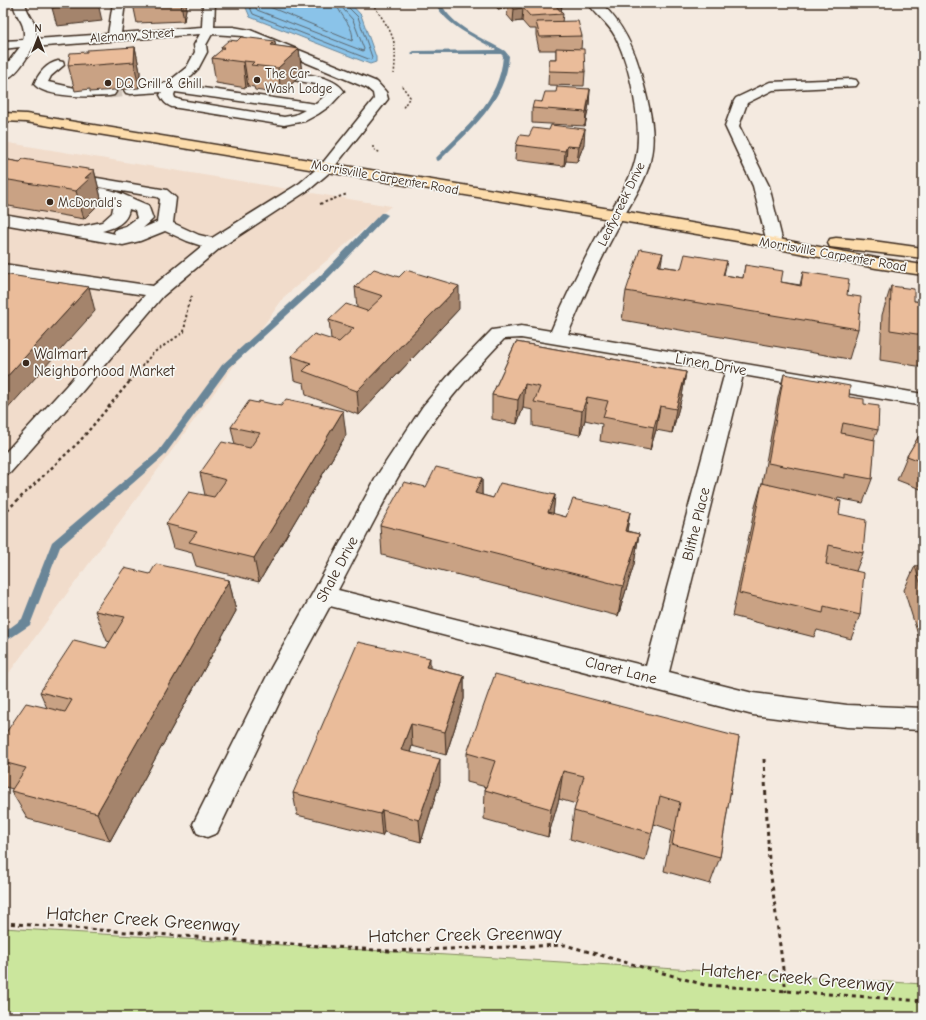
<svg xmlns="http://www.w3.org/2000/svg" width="926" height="1020" viewBox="0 0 926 1020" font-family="'Comic Neue',sans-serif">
<rect width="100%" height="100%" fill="#f4eae0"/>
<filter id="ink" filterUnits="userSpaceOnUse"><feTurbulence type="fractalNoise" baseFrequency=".025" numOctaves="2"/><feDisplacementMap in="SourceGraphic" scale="8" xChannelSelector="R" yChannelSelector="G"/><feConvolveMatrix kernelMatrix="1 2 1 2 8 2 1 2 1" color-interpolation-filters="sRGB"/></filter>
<g filter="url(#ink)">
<path fill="#f1dccb" d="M3,142L391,206L285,296L3,681Z"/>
<path fill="#cbe69d" stroke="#83885e" d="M3,928L923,984V1017H3Z"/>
<path fill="#8ac3e9" stroke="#6a8698" d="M244,3H350L361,15L376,57V62L370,64L250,17Z"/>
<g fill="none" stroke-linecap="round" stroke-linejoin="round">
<g stroke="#5b676f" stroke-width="1">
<path d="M248,3L253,14L371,60L372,57L358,17L348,7V3"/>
<path d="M254,3L257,10L363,51L364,49L353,20L344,10L342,3"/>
<path d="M260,3L352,41C356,28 339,15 336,3"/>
</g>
<g fill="#6a8698" fill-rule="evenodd">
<path d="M435,3H441C452,27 483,38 505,51L509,56C506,101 470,130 440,160L438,161L435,159L436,158C465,128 500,101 503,56L501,54H412L411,53L414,51L496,50C475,37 447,27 435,3Z"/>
<path d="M381,213H384L388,215L329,277L228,369L164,456L60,547L30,625L3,643V633L22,619L52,542L158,452L222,365L323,273Z"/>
</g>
<path stroke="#cfc4b9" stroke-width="13" stroke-dasharray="13 6" stroke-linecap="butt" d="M109,92L131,90"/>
<defs>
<g id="minor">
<path d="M13,3H25C28,18 39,21 36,39L108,34L113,3H125L121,33L202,27L203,3H215L214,27H233L250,30L377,82L386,92L388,99L331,171L310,189L220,248L163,296L80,394L10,473L3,475V455L66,386L145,295L3,274V264L153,286L202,246L187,241L165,231L140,241L123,245L3,224V214L79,227L102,222L112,213L114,203L106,199L90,195L87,192L90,189C107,184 131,199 148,205L153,219L143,228L157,222L160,199L157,197L63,181L60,178L63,175L68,173L167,190L176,198L173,223L199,235L212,238L300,183L321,165L374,99L373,93L367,88L243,36L212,34L206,45L207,52L198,69L182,85L316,104L330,91L316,84L293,80L291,77L293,74L298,73C314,76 334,77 344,91L331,105L318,114L305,121L284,125L172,107C165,104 164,102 160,95L162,92L131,94L126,93L124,90L126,87L131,86L167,83L187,67L195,52L194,45L200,34L33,47C27,58 16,77 3,80V69L20,47L3,49V41L23,40L24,37C25,20 16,19 13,3ZM175,92L305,110L295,115L284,117L180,100L175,98L174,95ZM129,209L135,211L137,218L126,226L116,229L114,232L115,234L102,231C114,228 127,223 129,209Z"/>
<path d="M588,3H601C624,25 636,51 643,82C649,106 656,131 651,156C647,182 629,205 618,227C599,262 583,298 568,334L923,394V406L743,375L669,672L753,693L847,705L923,708V730L847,727L753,715L330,606L291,678L217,833L207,837L197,833L193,824L271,668L315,589L378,474L423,406L455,368L492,330L521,326L551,331C566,295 584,260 603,225C614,203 631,182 636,157C643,125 630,65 615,36C608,23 596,15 588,3ZM521,338L725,372L646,666L338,590C369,532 399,467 438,415C458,388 481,363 504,339Z"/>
<path d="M58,61L63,62L64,65L51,76L48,82L75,88H109L114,89L116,92L114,95L109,96C93,97 44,98 34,84C39,73 46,64 58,61Z"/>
<path d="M851,79L856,80L858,83L856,86L773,90L747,103L739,126L769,186L782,239L780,242L774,244L768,242L766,239L753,186L725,126L734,101L736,98L770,82Z"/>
</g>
<g id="major">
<path d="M3,113L26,114L616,210L743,232L876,258L923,265V275L876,268L743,242L616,220L26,122L3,121Z"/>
<path d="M836,238L873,241L923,248V258L830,247L828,243L830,239Z"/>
</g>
</defs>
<use href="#minor" stroke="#3b2a1e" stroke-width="3"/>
<use href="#major" stroke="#3b2a1e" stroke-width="3"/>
<g stroke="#3b2a1e" stroke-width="1.5" stroke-dasharray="2 2" stroke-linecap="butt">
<path d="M372,3C392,33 398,37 394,74"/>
<path d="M402,86L410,97L402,109"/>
<path d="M373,146V149L381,153"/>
</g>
<g stroke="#3b2a1e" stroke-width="2" stroke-dasharray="2.5 2.5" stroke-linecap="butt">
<path d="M320,204L347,194"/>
<path d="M129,382L153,353L184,332L188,304L193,294"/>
</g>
<path stroke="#3b2a1e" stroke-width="2.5" stroke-dasharray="3 3" stroke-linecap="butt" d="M3,514L80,441L130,381"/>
<g stroke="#3b2a1e" stroke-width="3" stroke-dasharray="4 4" stroke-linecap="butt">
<path d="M764,759L769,861L786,992"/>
<path d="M3,923L389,951L565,945L705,985L923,1001"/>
</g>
<use href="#minor" fill="#f6f6f2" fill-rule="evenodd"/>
<use href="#major" fill="#fcdcac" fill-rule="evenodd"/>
</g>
<g fill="#c9a284" stroke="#3b2a1e">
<path d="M133,3H187L184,21L137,23L133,4Z"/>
<path d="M493,3H561L562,4L561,13L563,14L562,22L582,36L581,49L585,72L584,86L548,85L549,59H556V50H539L536,35V29H529L522,21L513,22L507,15L508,7L498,9Z"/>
<path d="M237,41L299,49L302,74L281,94L255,90L254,87L248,86L246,88L216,83L212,58L222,50L221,47Z"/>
<path d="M135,47L140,72L139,88L90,92V89L75,91L68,65L87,52Z"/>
<path d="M590,89L589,104L585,126L532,123V108L556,92Z"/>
<path d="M584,144L577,162L566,161L564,166L515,160L516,145Z"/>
<path d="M3,159L20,162L94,170L101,198L96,202L97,206L84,219L3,205Z"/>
<path d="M727,261L724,275L743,278L745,265L781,282L800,285L803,272L847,295L858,329L849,359L622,320L626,291L661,266L681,269Z"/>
<path d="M891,286L914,301L923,302V367L880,360L882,315Z"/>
<path d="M355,287L459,309L359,415L306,395L304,383L294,380L291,356L331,339L329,320L357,308Z"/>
<path d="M516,342L686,372L682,396L672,433L656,430L650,450L600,441L602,424L585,420L580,435L533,426V410L523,408L517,424L492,419V395Z"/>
<path d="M784,374L864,404L878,430L874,439L872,479L863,503L838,498L837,500L839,514L863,553L856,571L860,615L851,639L817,630L814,637L732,616L755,507L762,483L778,398Z"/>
<path d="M231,427L346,435L259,582L196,566L192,553L173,548L166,524L205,495L200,473L235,445Z"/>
<path d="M923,429V490L897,480L907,456Z"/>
<path d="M482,478V495L493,498L555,495L553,514L566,517L630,512L627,531L639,534L634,564L618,616L382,555L380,525L426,487Z"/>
<path d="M915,566H923V642L920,641L904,590Z"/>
<path d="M150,574L229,580L236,611L110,841L28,819L11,791L13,789L5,787L3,782V762L47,708L40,692L106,648L110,642L107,641L95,611Z"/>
<path d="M430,668L464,676V699L446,755L412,746L410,752L440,782L421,842L384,832L382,836L297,815L293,793Z"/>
<path d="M739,737L720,857L710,884L664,871L672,830L654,824L645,861L570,839L574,811L576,804L559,799L548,837L484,819L485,790L486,787L467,782V753Z"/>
</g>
<g fill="#a4846c" stroke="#3b2a1e">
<path d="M89,3H98L102,21L57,26L52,8Z"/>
<path d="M181,3H187L184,21Z"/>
<path d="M498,3H508V7L498,9Z"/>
<path d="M562,4L561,14L555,5Z"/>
<path d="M523,8L522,21L513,22L514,9Z"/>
<path d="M275,41L278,66L271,45Z"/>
<path d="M135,47L140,72L139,88L134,62Z"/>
<path d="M299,49L302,74L281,94L278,68Z"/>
<path d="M244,61L248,86L246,88L243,62Z"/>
<path d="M590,89L589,104L585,126L586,112Z"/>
<path d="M585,129L584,144L577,162L579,147Z"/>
<path d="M567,146L566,161L564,166L565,151Z"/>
<path d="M94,170L101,198L96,202L97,206L84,219L76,191L85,178Z"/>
<path d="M663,253L658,282V266Z"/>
<path d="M459,286V309L359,415L357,391Z"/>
<path d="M89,287L95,311L3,414V381Z"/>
<path d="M686,372L682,396L672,433L676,409Z"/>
<path d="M525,384L523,408L517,424L518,400Z"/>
<path d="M587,397L585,420L580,435L582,411Z"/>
<path d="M660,406L656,430L650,450L654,427Z"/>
<path d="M343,411L346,435L259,582L254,558Z"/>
<path d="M482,478V509L475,493Z"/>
<path d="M555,495L552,526L548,512Z"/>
<path d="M630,512L625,543V531Z"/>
<path d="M639,534L634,564L618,616L623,586Z"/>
<path d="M229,580L236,611L110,841L97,813Z"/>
<path d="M430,658V681L426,667Z"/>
<path d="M464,676V699L446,755L445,732Z"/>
<path d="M411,724L412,746L403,773L401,750Z"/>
<path d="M440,759V782L421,842L419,820Z"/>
<path d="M563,771L559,799L548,837L551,809Z"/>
<path d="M382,810L384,832L382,836L380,814Z"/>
</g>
<g fill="#eabc9a" stroke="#3b2a1e">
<path d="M51,3H89L52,8Z"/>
<path d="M133,3H163L133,4Z"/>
<path d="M509,3H561L562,4L555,5L563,14L530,16L523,8L514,9Z"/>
<path d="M578,21L582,36L540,37L536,22Z"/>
<path d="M241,37L275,41L271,45L299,49L278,68L251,65L254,62L244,61L243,62L212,58L225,47H221L229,40L237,41Z"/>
<path d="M135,47L134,62L84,66V64L68,65L70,53L87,52V50Z"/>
<path d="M556,48L584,49L585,72L549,71V59H556Z"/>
<path d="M557,87L590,89L586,112L532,108L534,101L542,102L545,92H556Z"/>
<path d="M551,125L585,129L579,147L567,146L565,151L516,145L520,135L529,136L533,128L549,130Z"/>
<path d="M3,159L20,162L23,159L94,170L85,178H90L76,191L3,179Z"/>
<path d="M640,249L663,253L658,266L681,269L685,254L727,261L723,275L743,278L745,265L783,271L781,282L801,286L803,272L849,279L847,295L861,297L858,329L626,291Z"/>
<path d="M374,269L399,277L406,270L459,286L357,391L303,371L311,363L291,356L314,334L339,342L354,328L329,320L346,304L367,311L383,296L355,287Z"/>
<path d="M3,274L89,287L3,381Z"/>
<path d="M891,286L914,289V301L923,302V335L890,330Z"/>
<path d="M516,342L686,372L676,409L660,406L654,427L603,417L608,401L587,397L582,411L534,402L540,387L525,384L518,400L492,395Z"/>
<path d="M784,374L850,386L849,397L864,399V404L879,406L878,430L843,423L841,433L875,440L872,479L845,474V478L768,463Z"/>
<path d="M286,399L343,411L254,558L189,542L197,532L166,524L189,492L214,497L226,480L200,473L222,442L250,448L260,433L231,427L249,401L258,403L259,401L281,406Z"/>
<path d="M923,429V462L907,456Z"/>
<path d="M436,467L482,478L475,493L493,498L500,483L555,495L548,512L566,517L573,499L630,512L625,531L639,534L623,586L380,525L404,482L426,487Z"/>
<path d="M762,483L841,501L839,514L866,520L863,553L829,545L826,564L864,573L860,615L824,606L823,613L739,593Z"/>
<path d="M156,564L229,580L97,813L11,791L26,768L3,762V737L26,703L65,712L72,700L40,692L74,640L106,648L125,617L95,611L124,568L150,574Z"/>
<path d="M915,566H923V592Z"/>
<path d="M358,642L430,658L426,667L464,676L445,732L411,724L401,750L440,759L419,820L382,810L380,814L293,793Z"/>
<path d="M495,674L739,737L720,857L672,844L680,802L660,796L652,833L574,811L584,776L563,771L551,809L485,790L495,761L467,753Z"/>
</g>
</g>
<g fill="#3b2a1e" stroke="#f6f6f2" stroke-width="1.5">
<circle cx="257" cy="80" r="4"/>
<circle cx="108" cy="83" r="4"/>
<circle cx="50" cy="202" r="4"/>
<circle cx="26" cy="363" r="4"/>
</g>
<g text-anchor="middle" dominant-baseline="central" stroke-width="3.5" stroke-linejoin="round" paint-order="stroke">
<g font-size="13" fill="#3b2a1e" stroke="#f6f6f2">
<text transform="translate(132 35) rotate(-4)">Alemany Street</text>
<text transform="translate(385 177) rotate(10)">Morrisville Carpenter Road</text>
<text transform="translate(621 204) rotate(-64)">Leafycreek Drive</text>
<text transform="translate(833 254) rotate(10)">Morrisville Carpenter Road</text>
</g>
<g font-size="13" fill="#3b2a1e" stroke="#f6f6f2" text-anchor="start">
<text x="265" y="73">The Car<tspan x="265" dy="15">Wash Lodge</tspan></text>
<text x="116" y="83">DQ Grill &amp; Chill</text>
<text x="58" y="202">McDonald's</text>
</g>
<g font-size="15" fill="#3b2a1e" stroke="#f6f6f2" text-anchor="start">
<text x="34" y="354">Walmart<tspan x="34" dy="17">Neighborhood Market</tspan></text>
</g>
<g font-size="15" fill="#3b2a1e" stroke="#f6f6f2">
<text transform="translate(711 364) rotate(10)">Linen Drive</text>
<text transform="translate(696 524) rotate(-76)">Blithe Place</text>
<text transform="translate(337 569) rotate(-62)">Shale Drive</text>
<text transform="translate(621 670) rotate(14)">Claret Lane</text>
</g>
<g font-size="18" fill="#3b2a1e" stroke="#f6f6f2">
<text transform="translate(143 920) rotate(4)">Hatcher Creek Greenway</text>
<text transform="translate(465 935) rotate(-1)">Hatcher Creek Greenway</text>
<text transform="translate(797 978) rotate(5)">Hatcher Creek Greenway</text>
</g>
</g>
<rect width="926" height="1020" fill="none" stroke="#f6f6f2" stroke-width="16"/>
<rect x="8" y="8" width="910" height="1004" fill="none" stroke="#3b2a1e" stroke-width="1.5" filter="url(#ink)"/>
<g transform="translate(38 38)" stroke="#f6f6f2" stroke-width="3" paint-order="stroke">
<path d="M0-3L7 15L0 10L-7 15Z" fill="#3b2a1e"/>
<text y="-6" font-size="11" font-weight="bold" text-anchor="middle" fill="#3b2a1e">N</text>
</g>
</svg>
